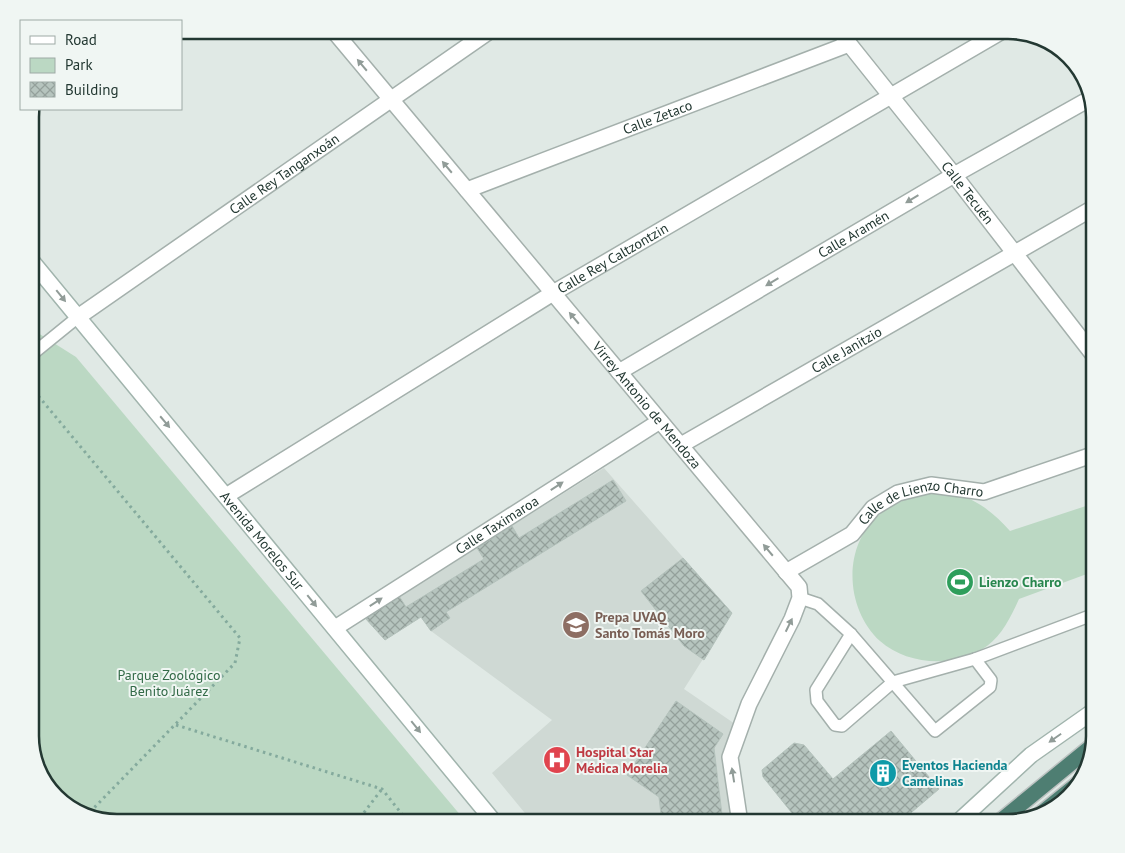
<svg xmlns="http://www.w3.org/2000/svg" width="1125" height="853" viewBox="0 0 1125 853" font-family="'PT Sans',sans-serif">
	<defs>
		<pattern id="building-cross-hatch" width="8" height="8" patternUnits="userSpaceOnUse" patternTransform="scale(1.25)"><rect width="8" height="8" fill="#b6c4be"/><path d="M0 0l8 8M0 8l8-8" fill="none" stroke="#94a09b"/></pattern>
	</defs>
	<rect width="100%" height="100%" fill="#e0e9e5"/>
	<!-- built -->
	<path fill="#cfd9d4" d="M604,468l128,145 -48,76 54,37 -2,97h-203l-41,-50 60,-53 -121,-89 -10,-14 -36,23 -20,-22z"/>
	<!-- green -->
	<g fill="#bbd8c3">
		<path d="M30,328l46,29 391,466h-351l-52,-18 -25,-30 -9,-33z"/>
		<path d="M927,493c9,0 19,-1 28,1 22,5 40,20 55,37l85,-28v68l-76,28c-8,17 -16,35 -32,47 -30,22 -79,20 -107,-5 -35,-32 -38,-95 -1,-126 16,-13 29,-17 48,-22z"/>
	</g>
	<!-- building -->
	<g fill="url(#building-cross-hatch)" stroke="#b4c2bc">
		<path d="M613,480l13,21 -180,111 4,6 -19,13 -10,-14 -36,23 -20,-22 34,-22 7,11 78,-48 -7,-11 35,-22 7,12z"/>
		<path d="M683,558l49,55 -28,47 -20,-14 -43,-55z"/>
		<path d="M676,701l47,33 -9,14 9,75h-61l-3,-26 -32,-22z"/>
		<path d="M891,731l48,58 -40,34h-99l-37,-46 -1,-7 32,-27 10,2 29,34z"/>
	</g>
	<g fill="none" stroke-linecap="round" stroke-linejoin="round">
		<!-- service casing -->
		<g stroke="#a4b0ac" stroke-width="14">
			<g id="service">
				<path d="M30,356l48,-39"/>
				<path d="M800,598l18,6 33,30 84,97 55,-44 1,-7 -16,-21"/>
				<path d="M851,634l-35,56 1,11 18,24 7,1 51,-44 82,-23 120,-45"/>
			</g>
		</g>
		<!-- minor casing -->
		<g stroke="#a4b0ac" stroke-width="18">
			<g id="minor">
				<path id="s1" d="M838,30l116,145 141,182"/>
				<path id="s2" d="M467,190l382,-146"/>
				<path id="s3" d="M78,317l413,-287"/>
				<path id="s4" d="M619,372l335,-197 137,-77"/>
				<path id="s5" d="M681,445l414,-238"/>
				<path id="s6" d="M226,496l327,-203 451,-263"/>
				<path id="s7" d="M786,572l66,-38 21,-26 25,-15 33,-8 53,7 111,-38"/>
				<path id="s8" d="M335,628l325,-207"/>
			</g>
		</g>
		<!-- tertiary casing -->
		<g stroke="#a4b0ac" stroke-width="18">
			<g id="tertiary">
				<path id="s9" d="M333,30l466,557 1,11 -8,21 -43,85 -19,53 10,66"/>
			</g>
		</g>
		<!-- secondary casing -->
		<g stroke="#a1b4ad" stroke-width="18">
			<g id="secondary">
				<path id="s10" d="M30,259l465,564"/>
				<path d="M957,823l74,-68 64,-45"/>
			</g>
		</g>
		<!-- trunk casing -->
		<g stroke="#bdc3c2" stroke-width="18">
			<g id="trunk">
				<path d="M1038,816l42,-34"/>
				<path d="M998,823l94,-77"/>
			</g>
		</g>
		<!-- path -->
		<g stroke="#84aa9d" stroke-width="3" stroke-dasharray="2.5 4" stroke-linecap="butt">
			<path d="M30,386l210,252 -5,25 -146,150"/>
			<path d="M30,678v-4"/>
			<path d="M176,725l206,64 27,34"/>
			<path d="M356,823l26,-34"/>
		</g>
		<!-- service -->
		<use href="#service" stroke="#fff" stroke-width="11"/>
		<!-- minor -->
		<use href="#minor" stroke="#fff" stroke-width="15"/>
		<!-- tertiary -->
		<use href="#tertiary" stroke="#fff" stroke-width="15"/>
		<!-- secondary -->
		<use href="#secondary" stroke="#fff" stroke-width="15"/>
		<!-- trunk -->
		<use href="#trunk" stroke="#4e7e72" stroke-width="15"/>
	</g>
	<!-- one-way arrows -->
	<defs><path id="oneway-solid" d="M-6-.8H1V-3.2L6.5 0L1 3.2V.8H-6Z" transform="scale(1.25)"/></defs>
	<g fill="#919c98">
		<use href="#oneway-solid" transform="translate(362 65) rotate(-130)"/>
		<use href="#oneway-solid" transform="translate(447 167) rotate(-130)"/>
		<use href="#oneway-solid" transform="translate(912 199) rotate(149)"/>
		<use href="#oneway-solid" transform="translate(772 282) rotate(149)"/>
		<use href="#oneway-solid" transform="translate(61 296) rotate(51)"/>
		<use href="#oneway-solid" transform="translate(574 318) rotate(-130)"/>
		<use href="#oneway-solid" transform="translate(165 422) rotate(50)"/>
		<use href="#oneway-solid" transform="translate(557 486) rotate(-33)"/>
		<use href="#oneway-solid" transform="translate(768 550) rotate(-130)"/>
		<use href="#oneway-solid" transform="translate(312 601) rotate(51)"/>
		<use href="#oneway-solid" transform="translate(376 602) rotate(-33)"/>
		<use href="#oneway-solid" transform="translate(789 625) rotate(-64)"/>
		<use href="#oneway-solid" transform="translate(416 727) rotate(51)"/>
		<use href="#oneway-solid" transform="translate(1055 738) rotate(145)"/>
		<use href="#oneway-solid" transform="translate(733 775) rotate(-99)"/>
	</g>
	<!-- icons -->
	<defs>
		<g id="stadium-disc" transform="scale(1.4375)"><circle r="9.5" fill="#2e9e5b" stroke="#f0f6f3"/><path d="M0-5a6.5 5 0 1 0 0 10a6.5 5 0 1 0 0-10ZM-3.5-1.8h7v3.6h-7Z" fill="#fff"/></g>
		<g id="school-disc" transform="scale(1.4375)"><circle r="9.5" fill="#8d6e63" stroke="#f0f6f3"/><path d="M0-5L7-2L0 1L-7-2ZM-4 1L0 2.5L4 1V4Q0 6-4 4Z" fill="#fff"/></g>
		<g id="hospital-disc" transform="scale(1.4375)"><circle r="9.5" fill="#e0444e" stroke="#f0f6f3"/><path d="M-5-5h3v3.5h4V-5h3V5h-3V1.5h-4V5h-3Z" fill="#fff"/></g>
		<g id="building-disc" transform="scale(1.4375)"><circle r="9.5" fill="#0f9aa8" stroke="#f0f6f3"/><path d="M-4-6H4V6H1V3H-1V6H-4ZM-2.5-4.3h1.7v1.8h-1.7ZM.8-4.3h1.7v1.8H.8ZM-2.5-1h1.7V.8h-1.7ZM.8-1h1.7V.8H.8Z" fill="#fff"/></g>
	</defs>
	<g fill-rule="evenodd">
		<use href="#stadium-disc" x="960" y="582"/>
		<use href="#school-disc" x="576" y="625"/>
		<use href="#hospital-disc" x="557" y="760"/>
		<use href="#building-disc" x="883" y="773"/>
	</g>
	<g text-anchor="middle" stroke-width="4" stroke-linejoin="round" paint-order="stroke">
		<!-- street labels -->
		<g font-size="14" fill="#233832" stroke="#f0f6f3">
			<text dy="5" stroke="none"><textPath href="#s2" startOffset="204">Calle Zetaco</textPath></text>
			<text dy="5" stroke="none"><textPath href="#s3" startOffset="251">Calle Rey Tanganxoán</textPath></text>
			<text dy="5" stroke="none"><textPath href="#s1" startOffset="208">Calle Tecuén</textPath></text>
			<text dy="5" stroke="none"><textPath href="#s4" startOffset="272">Calle Aramén</textPath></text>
			<text dy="5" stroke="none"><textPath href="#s6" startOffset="454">Calle Rey Caltzontzin</textPath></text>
			<text dy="5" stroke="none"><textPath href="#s5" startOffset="191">Calle Janitzio</textPath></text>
			<text dy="5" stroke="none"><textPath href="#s9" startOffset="489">Virrey Antonio de Mendoza</textPath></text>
			<text dy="5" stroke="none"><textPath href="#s7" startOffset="158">Calle de Lienzo Charro</textPath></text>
			<text dy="5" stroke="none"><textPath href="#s8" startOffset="192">Calle Taximaroa</textPath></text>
			<text dy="5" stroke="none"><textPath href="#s10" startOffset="365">Avenida Morelos Sur</textPath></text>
		</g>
		<!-- leisure labels -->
		<g font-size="14" font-weight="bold" fill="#27864d" stroke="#f0f6f3" text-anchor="start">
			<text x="979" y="587">Lienzo Charro</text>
		</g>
		<!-- education labels -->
		<g font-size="14" font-weight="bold" fill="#785e54" stroke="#f0f6f3" text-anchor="start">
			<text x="595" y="622">Prepa UVAQ<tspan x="595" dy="16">Santo Tomás Moro</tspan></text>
		</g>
		<!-- park labels -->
		<g font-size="14" fill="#326a47" stroke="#f0f6f3">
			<text x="169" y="680">Parque Zoológico<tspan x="169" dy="16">Benito Juárez</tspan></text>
		</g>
		<!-- health labels -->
		<g font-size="14" font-weight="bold" fill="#be3a42" stroke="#f0f6f3" text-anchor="start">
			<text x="576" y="757">Hospital Star<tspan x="576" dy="16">Médica Morelia</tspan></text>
		</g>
		<!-- culture labels -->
		<g font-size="14" font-weight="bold" fill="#0d838f" stroke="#f0f6f3" text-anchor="start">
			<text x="902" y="770">Eventos Hacienda<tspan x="902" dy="16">Camelinas</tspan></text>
		</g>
	</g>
	<!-- crop -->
	<path d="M0 0H1125V853H0ZM117 39H1008A78 78 0 0 1 1086 117V736A78 78 0 0 1 1008 814H117A78 78 0 0 1 39 736V117A78 78 0 0 1 117 39Z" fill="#f0f6f3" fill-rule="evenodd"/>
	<path fill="none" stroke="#233832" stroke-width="2.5" d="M117 39H1008A78 78 0 0 1 1086 117V736A78 78 0 0 1 1008 814H117A78 78 0 0 1 39 736V117A78 78 0 0 1 117 39Z"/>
	<!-- legend -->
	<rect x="20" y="20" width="162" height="90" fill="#f0f6f3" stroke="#9eaaa6"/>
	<rect x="30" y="36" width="25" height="8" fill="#ffffff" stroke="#9eaaa6"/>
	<text x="65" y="45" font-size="15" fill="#233832">Road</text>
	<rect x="30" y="58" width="25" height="15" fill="#bbd8c3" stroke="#9eaaa6"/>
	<text x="65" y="70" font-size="15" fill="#233832">Park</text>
	<rect x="30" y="82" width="25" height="15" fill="url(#building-cross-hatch)" stroke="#9eaaa6"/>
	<text x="65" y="95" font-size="15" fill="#233832">Building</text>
</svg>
